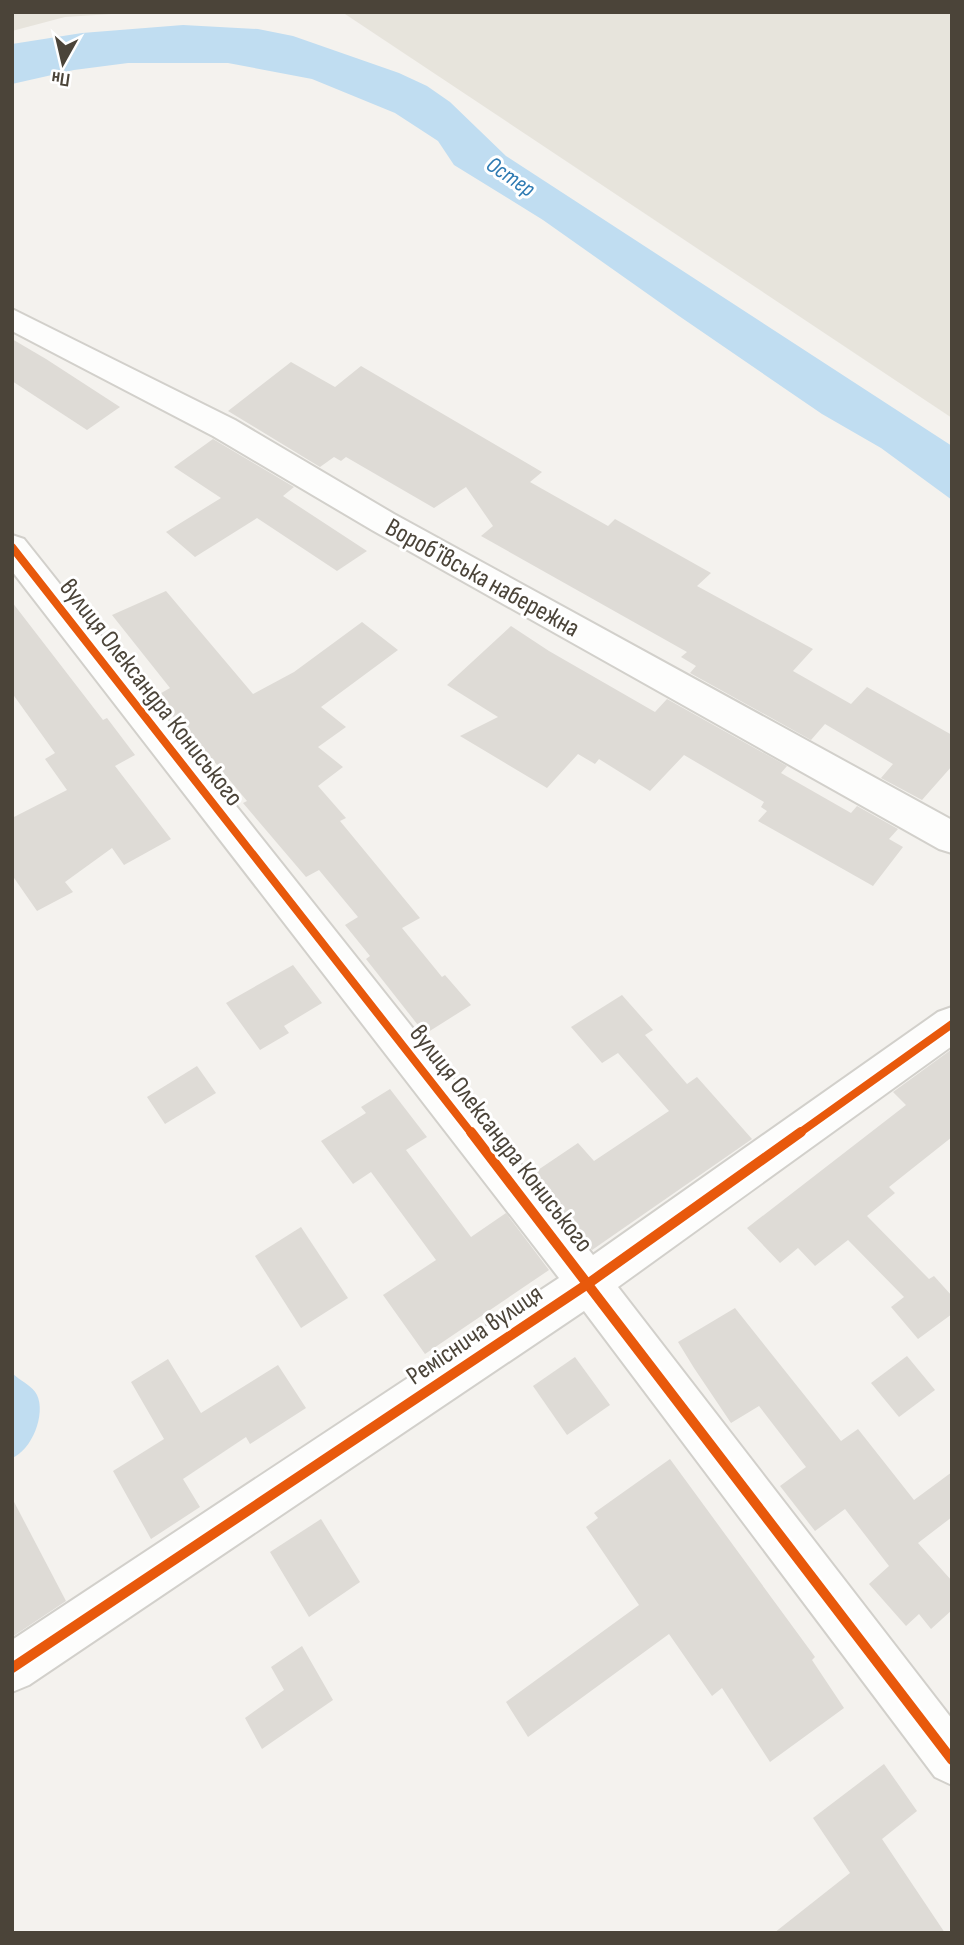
<svg xmlns="http://www.w3.org/2000/svg" width="964" height="1945" viewBox="0 0 964 1945" font-family="'Sofia Sans Condensed',sans-serif">
	<rect width="100%" height="100%" fill="#f4f2ee"/>
	<!-- residential -->
	<g fill="#e7e4dc">
		<path d="M12,12h130l-77,5 -53,14z"/>
		<path d="M342,12h610v406z"/>
	</g>
	<!-- water -->
	<g fill="#c0ddf1">
		<path d="M183,25l75,4 35,7 106,37 28,13 23,16 56,54 446,290v54l-71,-52 -59,-34 -143,-98 -136,-96 -89,-55 -16,-24 -43,-28 -83,-34 -84,-16h-100l-54,7 -62,14v-40l70,-11z"/>
		<path d="M12,1373c7,7 21,13 25,22 9,19 -5,55 -25,63z"/>
	</g>
	<!-- building -->
	<g fill="#dedbd6">
		<path d="M12,339l34,20 74,48 -33,23 -75,-49z"/>
		<path d="M291,362l44,25 26,-21 181,106 -12,10 78,44 7,-7 96,54 -14,13 116,63 -20,22 58,33 16,-17 85,48v31l-30,34 -41,-22 12,-14 -68,-40 -14,16 -121,-67 6,-7 -15,-9 6,-5 -206,-116 12,-10 -27,-39 -32,21 -88,-51 -5,4 -7,-4 -14,10 -92,-56z"/>
		<path d="M213,439l81,48 -11,9 84,55 -30,20 -80,-53 -62,39 -29,-25 55,-34 -47,-31z"/>
		<path d="M166,591l87,103 41,-22 68,-50 36,28 -77,57 25,20 -28,20 25,20 -25,19 28,32 -6,3 80,97 -18,10 40,49 3,-2 26,30 -46,29 -59,-75 4,-3 -25,-31 13,-8 -39,-47 -13,7 -63,-74 4,-2 -60,-72 -3,1 -28,-34 14,-8 -58,-73z"/>
		<path d="M12,602l91,118 4,-2 28,37 -20,11 56,73 -47,26 -12,-17 -47,34 8,10 -36,19 -25,-36v-57l55,-28 -22,-31 10,-6 -43,-60z"/>
		<path d="M511,626l38,25 106,61 12,-13 120,67 -6,7 70,40 6,-7 41,23 -9,10 14,8 -30,39 -115,-65 9,-10 -6,-4 3,-5 -80,-47 -34,36 -51,-32 -4,5 -17,-10 -31,34 -87,-52 38,-19 -51,-32z"/>
		<path d="M293,965l29,38 -38,23 5,7 -29,17 -34,-47z"/>
		<path d="M622,995l31,35 -8,5 42,49 10,-7 55,62 -160,111 -60,-76 46,-31 16,18 75,-50 -51,-58 -16,10 -31,-36z"/>
		<path d="M952,1049v88l-63,50 6,6 -28,23 62,63 5,-3 18,20v18l-34,25 -27,-32 13,-10 -56,-57 -33,26 -17,-18 -18,15 -33,-35 159,-123 -13,-13z"/>
		<path d="M197,1066l19,27 -51,31 -18,-27z"/>
		<path d="M390,1089l37,48 -21,13 65,87 35,-24 43,57 -124,84 -42,-59 53,-35 -65,-88 -18,12 -32,-43 45,-28 -5,-6z"/>
		<path d="M301,1227l47,71 -47,30 -46,-72z"/>
		<path d="M735,1308l106,133 17,-12 56,71 38,-28v45l-34,26 34,38v29l-21,19 -12,-15 -13,12 -37,-42 20,-18 -44,-57 -30,22 -35,-45 26,-19 -47,-61 -28,17 -37,-55 -16,-26z"/>
		<path d="M907,1356l28,34 -36,27 -28,-34z"/>
		<path d="M575,1357l35,48 -43,30 -34,-49z"/>
		<path d="M168,1359l33,54 77,-48 28,43 -56,36 -4,-7 -63,42 17,28 -49,32 -38,-68 51,-32 -33,-57z"/>
		<path d="M670,1459l145,198 -3,3 32,48 -74,54 -48,-74 -10,8 -43,-62 -141,103 -22,-35 133,-97 -53,-78 12,-9 -4,-5z"/>
		<path d="M12,1498l54,103 -54,36z"/>
		<path d="M321,1519l39,63 -51,35 -39,-65z"/>
		<path d="M302,1646l31,54 -71,49 -17,-31 39,-28 -13,-23z"/>
		<path d="M884,1764l33,47 -35,28 63,94h-171l76,-60 -37,-55z"/>
	</g>
	<g fill="none" stroke-linecap="round" stroke-linejoin="round">
		<!-- minor casing -->
		<g stroke="#d2d0cb" stroke-width="4">
			<g id="minor">
				<path d="M12,309l223,111 159,94 558,306v33l-13,-4 -567,-319 -159,-94 -201,-105z"/>
				<path d="M12,535l12,4 569,716 345,-243 14,-5v39l-334,241 334,432v66l-17,-8 -351,-466 -555,374 -17,7v-52l547,-362 -547,-707z"/>
			</g>
		</g>
		<!-- minor -->
		<use href="#minor" fill="#fdfdfc" fill-rule="evenodd"/>
		<!-- cycleway-far1 casing -->
		<g stroke="#fff" stroke-width="12">
			<g id="cycleway-far1">
				<path d="M12,547l460,587"/>
				<path d="M798,1134l154,-110"/>
			</g>
		</g>
		<!-- cycleway casing -->
		<g stroke="#fff" stroke-width="15">
			<g id="cycleway">
				<path d="M471,1132l481,628"/>
				<path d="M12,1668l577,-385 212,-151"/>
			</g>
		</g>
		<!-- cycleway-far1 -->
		<use href="#cycleway-far1" stroke="#e8590c" stroke-width="8"/>
		<!-- cycleway -->
		<use href="#cycleway" stroke="#e8590c" stroke-width="10"/>
	</g>
	<g text-anchor="middle" stroke-width="6" stroke-linejoin="round" paint-order="stroke">
		<!-- far-water labels -->
		<g font-size="23" font-style="italic" fill="#2e7ab2" stroke="#fff">
			<text transform="translate(511 176) rotate(34)" y="8">Остер</text>
		</g>
		<!-- street labels -->
		<g font-size="26" fill="#4b4439" stroke="#fff">
			<text transform="translate(483 577) rotate(29)" y="9">Воробʼївська набережна</text>
			<text transform="translate(152 692) rotate(52)" y="9">вулиця Олександра Кониського</text>
			<text transform="translate(502 1138) rotate(52)" y="9">вулиця Олександра Кониського</text>
			<text transform="translate(474 1334) rotate(-34)" y="9">Реміснича вулиця</text>
		</g>
	</g>
	<!-- border -->
	<rect width="964" height="1945" fill="none" stroke="#4b4439" stroke-width="28"/>
	<!-- north arrow -->
	<g transform="translate(63 63) rotate(188)" stroke="#ffffff" stroke-width="5" paint-order="stroke">
	<path d="M0-5L12 26L0 18L-12 26Z" fill="#4b4439"/>
	<text y="-10" font-size="19" font-weight="bold" text-anchor="middle" fill="#4b4439">Пн</text>
	</g>
</svg>
